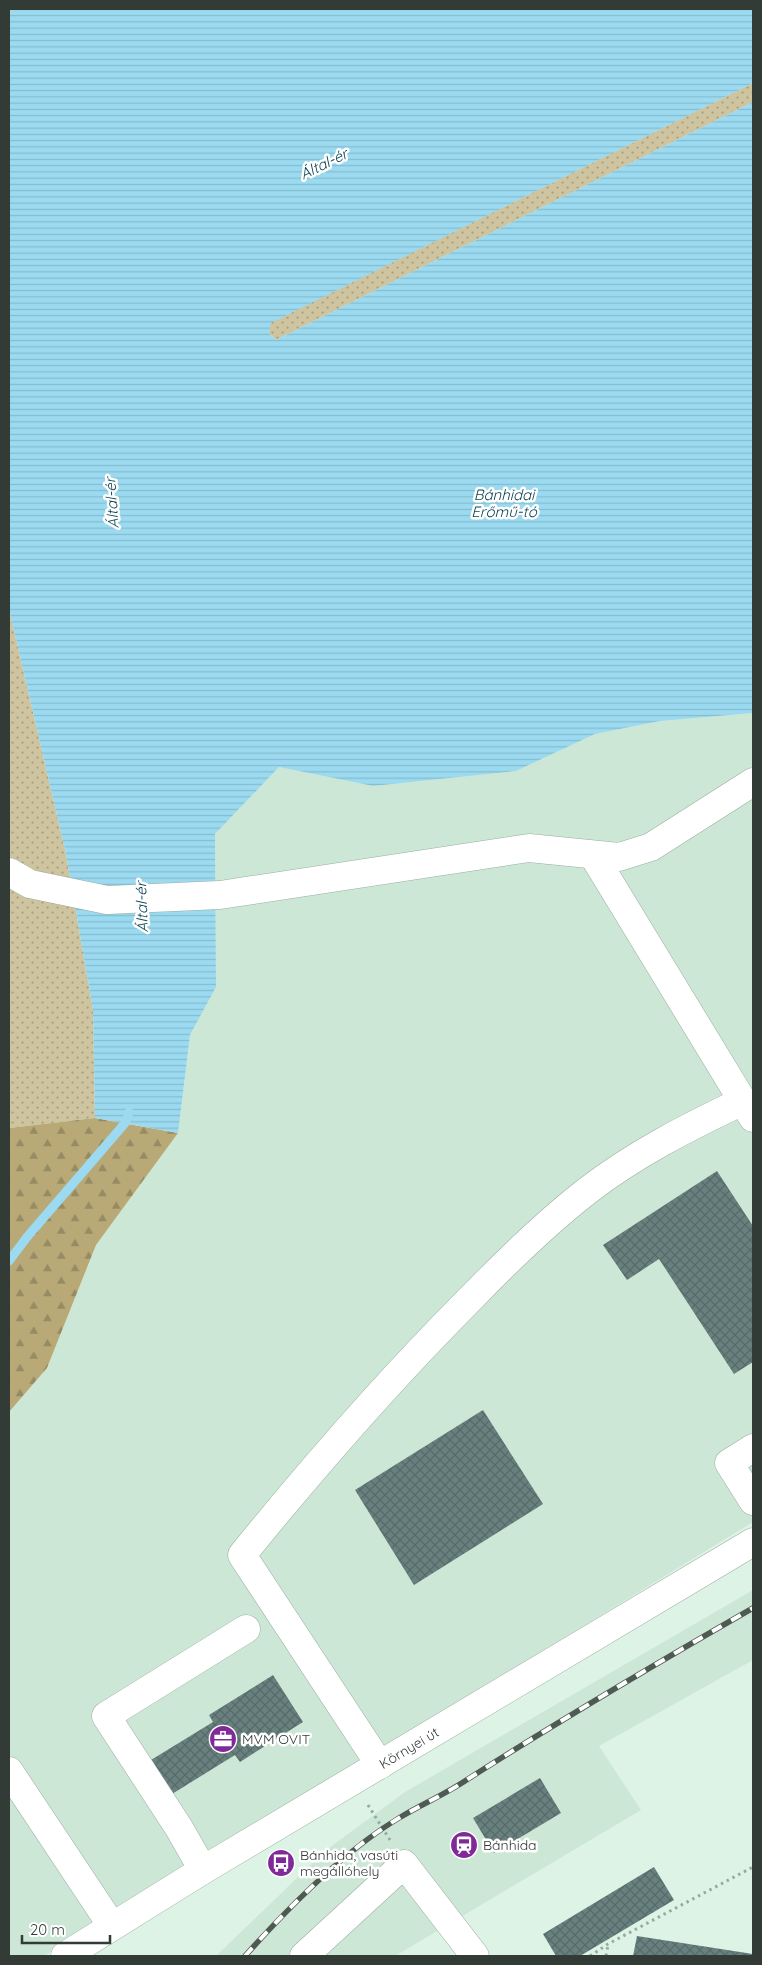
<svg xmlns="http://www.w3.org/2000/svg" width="762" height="1965" viewBox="0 0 762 1965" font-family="Quicksand,sans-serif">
	<defs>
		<pattern id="grass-dots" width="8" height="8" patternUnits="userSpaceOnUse" patternTransform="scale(1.25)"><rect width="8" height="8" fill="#cec49f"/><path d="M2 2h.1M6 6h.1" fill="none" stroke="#a8a082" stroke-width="1.8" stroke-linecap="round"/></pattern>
		<pattern id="forest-firs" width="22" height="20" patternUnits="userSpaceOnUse" patternTransform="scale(1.25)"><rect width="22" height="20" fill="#b8a976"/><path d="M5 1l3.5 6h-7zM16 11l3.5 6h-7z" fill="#968b62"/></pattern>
		<pattern id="water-rules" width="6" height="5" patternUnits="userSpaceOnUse" patternTransform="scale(1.25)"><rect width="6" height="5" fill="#9bdaf0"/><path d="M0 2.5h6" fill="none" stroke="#86bcce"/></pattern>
		<pattern id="building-cross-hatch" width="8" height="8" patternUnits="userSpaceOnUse" patternTransform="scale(1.25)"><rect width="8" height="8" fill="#68817f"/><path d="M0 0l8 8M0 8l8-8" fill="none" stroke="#566b69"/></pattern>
	</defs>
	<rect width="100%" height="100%" fill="#ddf3e5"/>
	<!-- built -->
	<g fill="#cce7d6">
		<path d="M753,713v809l-709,434h-35v-544l38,-44 49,-123 82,-112 12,-98 26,-48 -1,-153 64,-67 94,19 143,-15 79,-37 65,-13z"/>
		<path d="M753,1590v70l-154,86 42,64 -246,146h-179l109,-105 80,-59z"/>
	</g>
	<!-- grass -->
	<g fill="url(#grass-dots)">
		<path d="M753,83v19l-477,238 -7,-7 1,-10z"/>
		<path d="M9,609l57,245 27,156 2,108 -86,10z"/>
	</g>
	<!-- forest -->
	<path fill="url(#forest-firs)" d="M95,1118l83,15 -82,112 -49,123 -38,44v-284z"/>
	<!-- water -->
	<path fill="url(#water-rules)" d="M9,9h744v74l-482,240 -2,10 7,7 477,-238v611l-93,8 -65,13 -79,37 -143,15 -94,-19 -64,67 1,153 -26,48 -12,98 -83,-15 -2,-108 -27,-156 -57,-245z"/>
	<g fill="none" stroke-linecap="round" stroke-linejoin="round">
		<!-- stream -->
		<path stroke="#9bdaf0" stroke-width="9" d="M9,1261l18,-24 99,-115 3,-10"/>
	</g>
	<!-- building -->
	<g fill="url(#building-cross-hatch)">
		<path d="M717,1171l36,55v136l-19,12 -75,-115 -32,21 -24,-35z"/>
		<path d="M483,1410l60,94 -129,81 -59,-95z"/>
		<path d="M273,1675l30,47 -63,40 -5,-7 -63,39 -21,-34 62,-38 -4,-7z"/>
		<path d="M540,1778l21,35 -67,40 -21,-35z"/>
		<path d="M654,1867l20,33 -94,56h-24l-13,-22z"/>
		<path d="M637,1936l116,18v2h-120z"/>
	</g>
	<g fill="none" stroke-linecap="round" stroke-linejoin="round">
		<!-- minor casing -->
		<g stroke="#9aaea1" stroke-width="29">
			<g id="minor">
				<path d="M593,855l160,263"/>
				<path d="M9,872l21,12 77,16 113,-5 309,-47 90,9 32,-10 102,-65"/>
				<path d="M753,1448l-24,15 24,38"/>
				<path d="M380,1765l-138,-210c73,-90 149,-177 231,-259 36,-37 73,-73 114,-105 48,-37 101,-64 156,-90"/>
				<path d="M9,1771l103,155"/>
				<path d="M203,1870l-24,-42 -73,-112 140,-87"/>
				<path d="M65,1956l138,-86 550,-328"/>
				<path d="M304,1956l100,-92 71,92"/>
			</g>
		</g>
		<!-- path -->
		<g stroke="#99a99f" stroke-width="3" stroke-dasharray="2.5 4" stroke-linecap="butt">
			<path d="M368,1805l22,35"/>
			<path d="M590,1956l18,-12 145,-77"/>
			<path d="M606,1956l2,-11"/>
		</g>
		<!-- minor -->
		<use href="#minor" stroke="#fff" stroke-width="28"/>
		<!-- rail casing -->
		<g stroke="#4f5a53" stroke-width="5.5">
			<path id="rail" d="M245,1956c43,-48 99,-105 154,-138 23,-14 47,-24 69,-39 94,-60 189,-116 285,-171"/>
		</g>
		<!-- rail -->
		<use href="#rail" stroke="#fff" stroke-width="4" stroke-dasharray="11" stroke-linecap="butt"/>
	</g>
	<!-- icons -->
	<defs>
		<g id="office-disc" transform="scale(1.4375)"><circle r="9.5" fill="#7f2a98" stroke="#fff"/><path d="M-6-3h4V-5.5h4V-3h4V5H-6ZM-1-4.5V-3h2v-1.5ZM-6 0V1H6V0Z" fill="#fff"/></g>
		<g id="station-disc" transform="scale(1.4375)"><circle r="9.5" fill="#7f2a98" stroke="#fff"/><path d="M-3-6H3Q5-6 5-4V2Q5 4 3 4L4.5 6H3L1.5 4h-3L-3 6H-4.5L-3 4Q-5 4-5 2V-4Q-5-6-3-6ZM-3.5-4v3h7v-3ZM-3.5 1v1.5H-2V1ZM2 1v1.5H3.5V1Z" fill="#fff"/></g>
		<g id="bus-disc" transform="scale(1.4375)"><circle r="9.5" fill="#7f2a98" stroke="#fff"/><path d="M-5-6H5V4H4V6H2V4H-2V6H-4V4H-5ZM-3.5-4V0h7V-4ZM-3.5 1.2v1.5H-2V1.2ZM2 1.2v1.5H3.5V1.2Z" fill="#fff"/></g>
	</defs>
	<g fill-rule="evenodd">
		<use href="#office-disc" x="223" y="1739"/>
		<use href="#station-disc" x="464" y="1845"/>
		<use href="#bus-disc" x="281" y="1863"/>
	</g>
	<g text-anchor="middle" stroke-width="5" stroke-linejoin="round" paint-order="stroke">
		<!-- poi labels -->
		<g font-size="14" fill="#333b36" stroke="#fff" text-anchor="start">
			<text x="242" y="1744">MVM OVIT</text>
			<text x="483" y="1850">Bánhida</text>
			<text x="300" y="1860">Bánhida, vasúti<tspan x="300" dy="16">megállóhely</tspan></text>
		</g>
		<!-- street labels -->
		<g font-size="14" fill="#333b36" stroke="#fff">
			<text transform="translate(409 1748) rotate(-31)" y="5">Környei út</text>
		</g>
		<!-- water labels -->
		<g font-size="15" font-style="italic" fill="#0d4453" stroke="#fff">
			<text transform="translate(324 164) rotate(-26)" y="5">Által-ér</text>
			<text x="504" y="500">Bánhidai<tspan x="504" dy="17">Erőmű-tó</tspan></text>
			<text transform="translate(112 503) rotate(-94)" y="5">Által-ér</text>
			<text transform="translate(142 907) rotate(-92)" y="5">Által-ér</text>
		</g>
	</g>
	<!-- border -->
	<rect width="762" height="1965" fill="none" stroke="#333b36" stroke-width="20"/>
	<!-- scale -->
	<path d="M22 1935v8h88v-8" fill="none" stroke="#333b36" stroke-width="2.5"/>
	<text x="30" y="1935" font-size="15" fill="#333b36" stroke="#ffffff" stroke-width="4" paint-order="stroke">20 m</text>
</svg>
